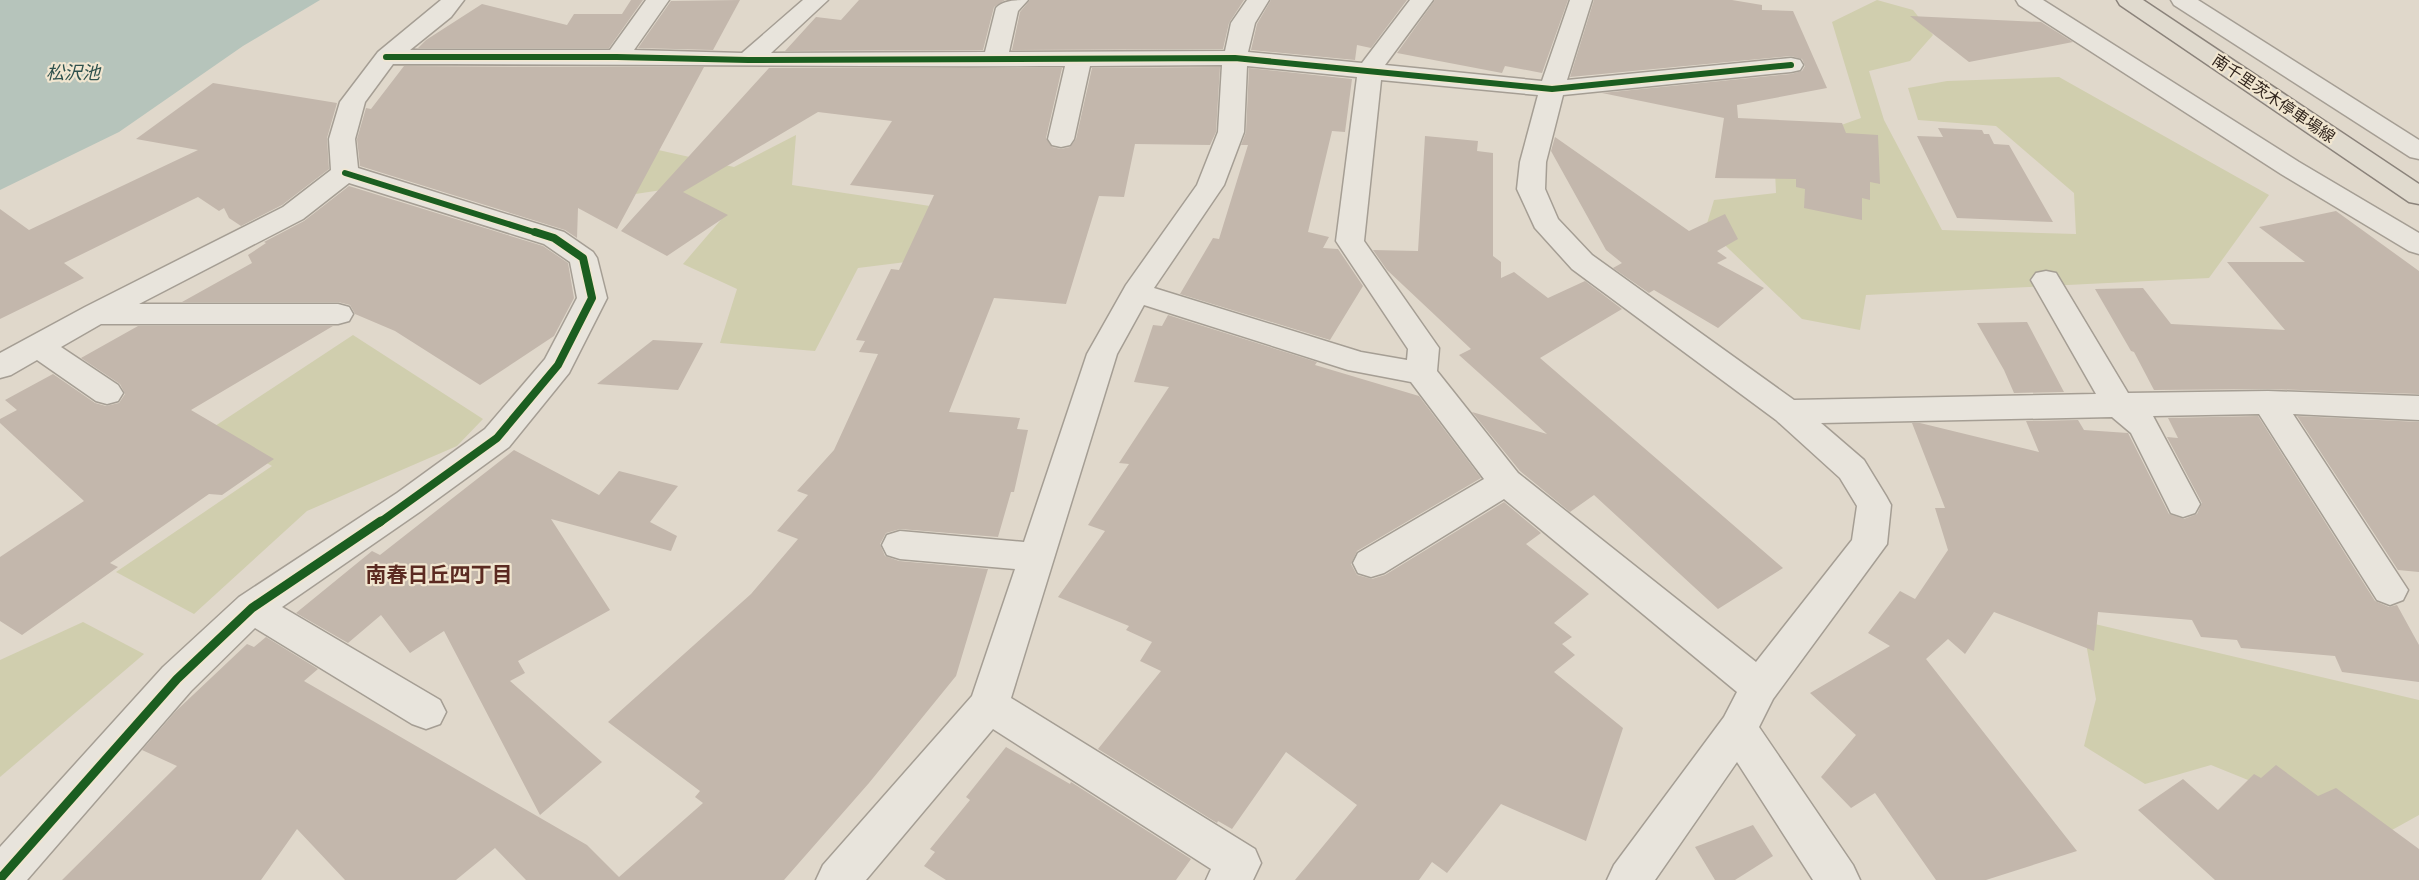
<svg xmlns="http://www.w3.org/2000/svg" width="2419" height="880" viewBox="0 0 2419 880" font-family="Literata,'Noto Sans JP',serif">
	<rect width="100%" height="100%" fill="#e0d8cb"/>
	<!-- green -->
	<g fill="#d0ceae">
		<path d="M1877,0l36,10 20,25 -23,26 -41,10 15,49 58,110 134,4 -2,-41 -78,-67 -78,-6 -10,-32 39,-7 112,-4 210,118 -60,83 -343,17 -6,35 -58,-11 -96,-92 8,-27 62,-7 -2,-44 87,-31 -29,-96z"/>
		<path d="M796,135l-4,50 138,21 -16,55 -56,7 -43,83 -95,-8 17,-54 -54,-25 42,-49 -63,-25 -40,6 23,-49 89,20z"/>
		<path d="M353,335l130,84 -26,27 -150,65 -113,103 -78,-42 156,-106 -63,-36z"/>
		<path d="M2082,621l337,79v115l-36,20 -172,-70 -66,19 -61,-38 12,-47z"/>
		<path d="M83,622l61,32 -144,123v-117z"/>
	</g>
	<!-- water -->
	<path fill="#b6c4bb" d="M0,0h320l-77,46 -124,86 -119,58z"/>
	<!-- building -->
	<g fill="#c3b7ac">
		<path d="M631,0h12l-34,48h-191l8,-8 56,-36 85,21 7,-11h48z"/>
		<path d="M740,0l-27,50 -75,-2 33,-47z"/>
		<path d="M859,0h146l-11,7 -11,43 -198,1 31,-34 25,3z"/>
		<path d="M1030,0h214l-15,23 -6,26 -211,1 8,-38z"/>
		<path d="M1271,0h136l-36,48 -14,-3 -2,15 -104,-10 6,-26z"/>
		<path d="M1435,0h133l-26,73 -37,-7 -3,7 -105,-20z"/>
		<path d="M1594,0h138l30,5v5l31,1 34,77 -90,17 1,13 104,5 4,10 32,2 2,49 -10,-2v18l-8,-2v22l-58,-12 1,-19 -9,-2v-8l-81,-1 9,-60 -122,-25 189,-19 11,-3 3,-5 -3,-7 -11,-3 -221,21z"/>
		<path d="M1910,16l131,6 32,20 -104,20z"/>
		<path d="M404,66l157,1h143l-87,162 -39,-21 -1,30 -12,-8 -205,-64 -3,-27 9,-31 5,1z"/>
		<path d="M1220,67l-4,65 -6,13 -75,-1 -11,53 -25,-1 -33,108 -72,-6 -45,114 71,6 -3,11 11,1 -14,62h-3l-13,45 -98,-8 -14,4 -6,11 5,12 14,5 89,8 -32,107 -87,107 -85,97h-258l-31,-32 -39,32h-111l-48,-51 -36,51h-199l115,-114 -35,-16 34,-39 71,-67 7,3 12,-10 52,32 -14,12 283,164 32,32 84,-74 -8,-6 5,-6 -92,-69 143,-128 47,-55 -21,-8 31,-36 -11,-4 37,-41 44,-96 -19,-2 6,-11 -9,-1 35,-71 8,1 35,-75 -84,-10 42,-64 -74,-9 -135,80 45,23 -61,41 -46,-25 148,-163h293l-16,70 6,9 9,2 9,-2 6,-8 16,-71z"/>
		<path d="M1249,68l103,11 -7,53 -13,-1 -24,101 21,5 -6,11 15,1 25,37 -33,54 -150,-46 33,-56 6,1 29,-94h-7l5,-13z"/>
		<path d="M213,83l124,20 -10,35 2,31 -47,36 -41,21 -12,-8 -5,-10 -5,3 -21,-14 -134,66 20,15 -84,41v-110l29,21 169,-80 -62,-11z"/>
		<path d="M1938,128l44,2 2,4h5l5,10 15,1 44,77 -96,-4 -40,-82 26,1z"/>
		<path d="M1425,136l53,5 -1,10 16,2v103l8,6v16l13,-6 34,26 37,-17 37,28 -82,49 243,210 -65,41 -124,-114 -24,17 -50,-41 -48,-59 75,22 -88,-79 12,-6 -84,-79 -14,-20 45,1z"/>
		<path d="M1555,137l134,94 36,-17 13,25 -21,12 10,7 -10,5 47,25 -46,40 -64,-38 -5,3 -36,-25 9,-5 -16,-13 -55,-99z"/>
		<path d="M349,186l194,60 25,17 6,35 -20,38 -74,49 -85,-54 -40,-17 -5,-9 -12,-3h-156l70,-39 -4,-8 18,-12 -2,-1 40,-21z"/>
		<path d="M2336,211l83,60v123l-151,-5 -114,1 -20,-38 -3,-1 -36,-62 48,-1 28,36 114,6 -58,-68h78l-46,-35z"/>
		<path d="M1168,315l149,47 -2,3 104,31 62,82 -124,73 -6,13 6,11 15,4 13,-4 119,-73 37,31 -15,11 63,50 -35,29 18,14 -10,7 13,11 -21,17 69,56 -37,113 -85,-37 -54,69 -15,-11 -13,18h-124l62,-75 -71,-53 -54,77 -14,-8 -1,2 -119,-74 63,-78 -21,-10 12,-19 -26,-12 3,-4 -71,-29 47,-66 -17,-6 41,-61 -10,-1 50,-76 -35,-5 19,-57 9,1z"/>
		<path d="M2027,322l37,70 -50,1 -10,-23 -27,-47z"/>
		<path d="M138,326h195l-142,84 83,49 -52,36 -13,-1 -99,69 8,4 -96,68 -22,-14v-64l84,-56 -84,-78v-4l17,-9 -12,-10 48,-26 42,29 11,3 13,-3 6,-9 -5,-10 -39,-26z"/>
		<path d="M653,340l50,3 -25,47 -81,-6z"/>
		<path d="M2258,416l117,185 14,6 8,-2 22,40v37l-77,-10 -7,-16 -94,-8 -4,-8 -36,-3 -9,-17 -94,-8 -4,39 -100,-39 -29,42 -17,-15 -22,20 151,192 -91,29h-50l-61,-87 -24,15 -30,-31 35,-42 -46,-42 80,-47 -22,-13 32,-42 15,8 33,-49 -13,-42h10l-33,-85h8l119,29 -13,-31 52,-1 6,10 44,3 41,81 15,5 13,-5 5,-11 -35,-66 11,1 -10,-20z"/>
		<path d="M2297,416l122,6v150l-21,-2z"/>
		<path d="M514,450l85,45 20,-24 59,15 -28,36 27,14 -6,15 -120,-32 59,91 -92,51 7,12 -15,8 92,81 -62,53 -96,-184 -34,22 -29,-38 -33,28 -52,-30 76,-62 8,4z"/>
		<path d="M1006,747l64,37 1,-2 120,77 -15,21h-230l-22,-14 11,-14 -5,-3 40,-49 -4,-3z"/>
		<path d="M2276,765l42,31 18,-8 83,61v31h-204l-77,-70 45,-31 35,31 36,-36 7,4z"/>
		<path d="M1753,825l20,31 -38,24h-20l-20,-33z"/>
	</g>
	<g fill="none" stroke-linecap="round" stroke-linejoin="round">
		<!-- minor casing -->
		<g stroke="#a59e94" stroke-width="3">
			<g id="minor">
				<path d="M441,0h23l-13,17 -41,33h200l36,-50h23l-35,50 108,3 61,-53h25l-57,53 214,-1 11,-44c7,-8 20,-8 32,-8l-10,11 -9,41 216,-1 6,-28 16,-23h22l-14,23 -7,29 114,11 48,-63h23l-48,65 157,16 28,-81h22l-25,80 224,-22 9,2 3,5 -3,5 -9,2 -228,23 -17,67 -1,27 13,30 34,36 202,145 302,-6 -65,-114 5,-7 10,-2 10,2 72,120 140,-2 151,5v24l-126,-6 115,176 -5,10 -13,5 -13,-5 -118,-186 -106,2 47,88 -5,9 -12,4 -12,-4 -40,-80 -19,-16 -291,6 43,37 22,36 5,9 -4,39 -114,155 -14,28 94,138 7,15h-47l-76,-118 -82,118h-48l7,-15 110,-148 13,-25 -233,-193 -120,74 -13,4 -13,-4 -5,-10 5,-10 126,-74 -73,-97 -63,-12 -204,-65 -27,49 -106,344 244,151 6,14 -8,17h-47l5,-11 -218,-140 -127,151h-50l7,-15 149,-169 43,-127 -115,-10 -13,-4 -5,-10 5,-10 13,-4 124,11 63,-188 39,-69 71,-100 21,-53 4,-67 -132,1 -16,73 -4,6 -9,2 -9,-2 -4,-6 17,-73c-224,1 -448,-2 -672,-2l-28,38 -10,37 3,29 206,64 29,20 4,6 10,40 -38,75 -60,74 -88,64 -139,96 158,93 6,12 -6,12 -14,5 -14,-5 -157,-96 -64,63 -164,189h-27v-33l163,-180 76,-70 158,-104 88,-64 60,-70 32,-61 -7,-36 -26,-18 -195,-61 -46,36 -164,85h199l11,3 4,7 -4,7 -11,3h-237l-40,23 57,38 5,8 -5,8 -11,3 -11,-3 -59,-41 -26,15 -11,3v-25l85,-46 198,-100 48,-37 -2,-31 11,-37 38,-50zM1247,66l110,11 -21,164 72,108 -1,11 -46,-8 -207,-64 70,-103 20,-53zM1381,80l157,15 -18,67 -3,27 18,39 37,41 204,151 64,58 17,28 -5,34 -96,122 -238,-189 -81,-102 2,-23 -75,-107z"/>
				<path d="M2016,0h27l256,162 120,71v21l-10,-3 -128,-77 -262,-169z"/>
				<path d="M2171,0h27l221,140v19l-9,-2 -236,-152z"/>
			</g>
		</g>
		<!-- major casing -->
		<g stroke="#8b837b" stroke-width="3">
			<path id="major" d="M2117,0h26l276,184v20l-10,-2 -289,-197z"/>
		</g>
		<!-- minor -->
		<use href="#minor" fill="#e8e4dc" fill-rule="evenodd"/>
		<!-- major -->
		<use href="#major" fill="#e0dace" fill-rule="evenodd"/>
		<!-- cycleway-far2 casing -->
		<g stroke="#f1e6d0" stroke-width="9">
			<g id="cycleway-far2">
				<path d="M386,57h231l131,3 487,-2 317,31 239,-24"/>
				<path d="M345,173l195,61"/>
			</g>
		</g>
		<!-- cycleway-far1 casing -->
		<g stroke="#f1e6d0" stroke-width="11">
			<path id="cycleway-far1" d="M379,523l118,-85 61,-73 34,-67 -9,-40 -29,-20 -19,-6"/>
		</g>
		<!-- cycleway casing -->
		<g stroke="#f1e6d0" stroke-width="13">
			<path id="cycleway" d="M0,879l177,-200 75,-71 129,-87"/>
		</g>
		<!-- cycleway-far2 -->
		<use href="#cycleway-far2" stroke="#1b5e20" stroke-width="6"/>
		<!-- cycleway-far1 -->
		<use href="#cycleway-far1" stroke="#1b5e20" stroke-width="8"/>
		<!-- cycleway -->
		<use href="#cycleway" stroke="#1b5e20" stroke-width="9"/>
	</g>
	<g text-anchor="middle" stroke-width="4.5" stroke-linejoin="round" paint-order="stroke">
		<!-- far-street labels -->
		<g font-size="16" fill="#32261e" stroke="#f1e6d0">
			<text transform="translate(2274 98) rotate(34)" y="6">南千里茨木停車場線</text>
		</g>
		<!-- far-water labels -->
		<g font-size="18" font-style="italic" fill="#2e514d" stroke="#f1e6d0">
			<text x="73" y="79">松沢池</text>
		</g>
		<!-- neighbourhood labels -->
		<g font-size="21" font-weight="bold" fill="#5b2a21" stroke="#f1e6d0">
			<text x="439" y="582">南春日丘四丁目</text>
		</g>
	</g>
</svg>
